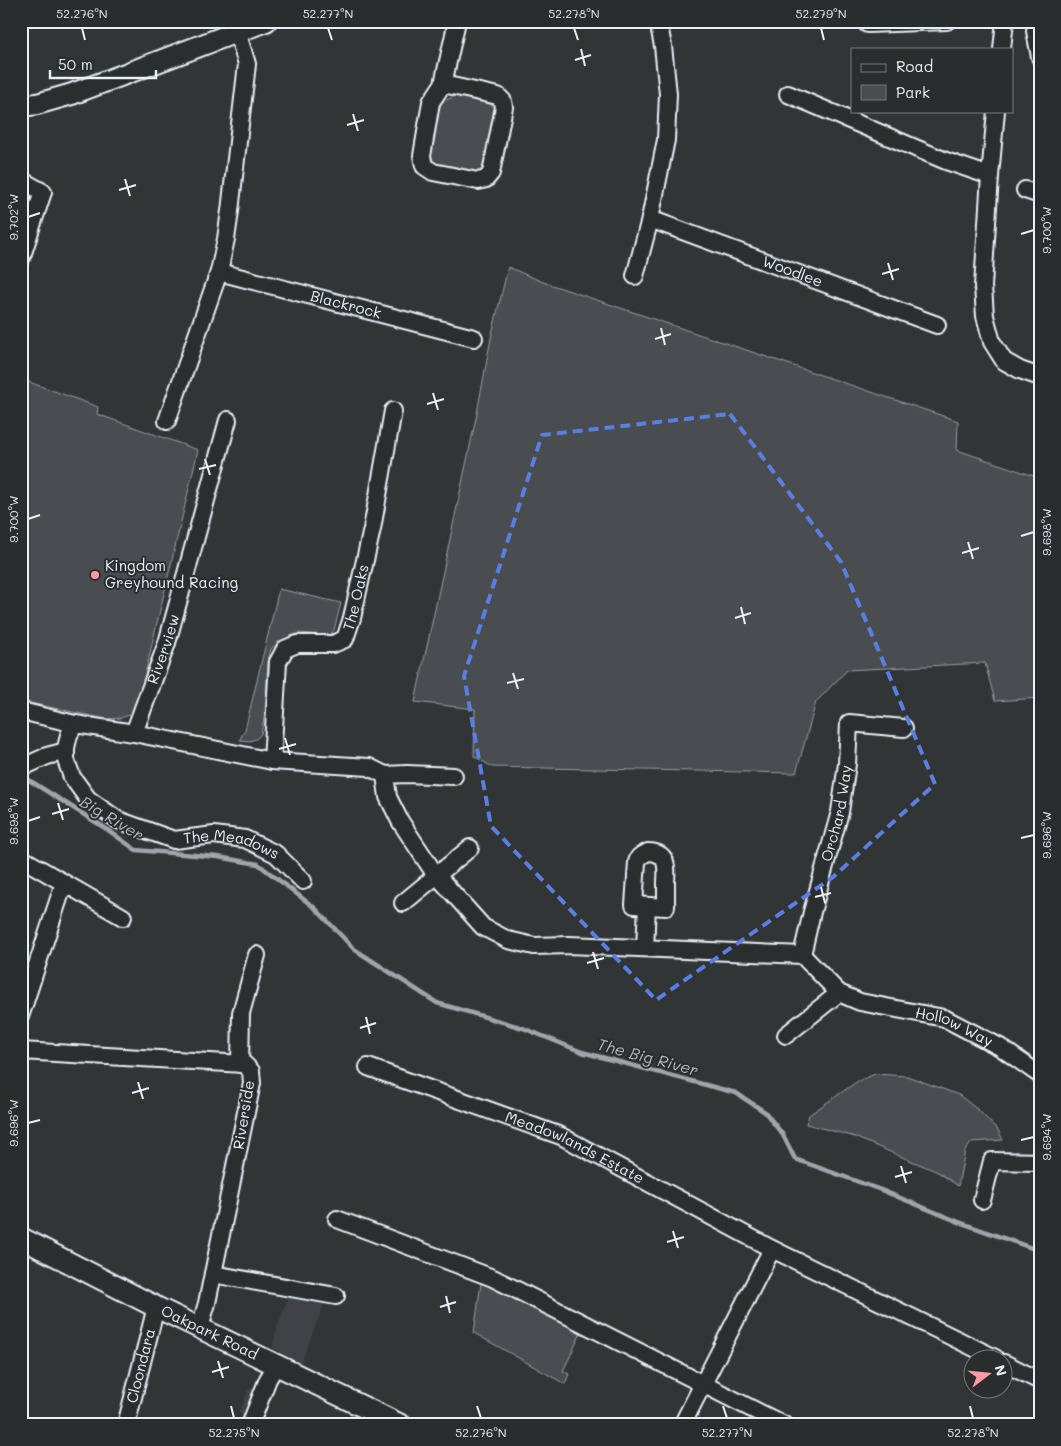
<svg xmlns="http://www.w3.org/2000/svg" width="1061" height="1446" viewBox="0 0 1061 1446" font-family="Mali,sans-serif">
	<rect width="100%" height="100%" fill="#323536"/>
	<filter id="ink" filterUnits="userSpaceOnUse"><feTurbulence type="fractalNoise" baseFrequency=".02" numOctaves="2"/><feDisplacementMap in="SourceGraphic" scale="10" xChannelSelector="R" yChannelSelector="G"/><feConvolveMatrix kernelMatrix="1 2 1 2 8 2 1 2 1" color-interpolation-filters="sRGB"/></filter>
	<g filter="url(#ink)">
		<!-- built -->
		<g fill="#3f4244">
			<path d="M290,1292l34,12 -23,59 -29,-15 5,-20z"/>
			<path d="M249,1388l10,5 -9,24 -11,-4z"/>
		</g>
		<!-- green -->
		<g fill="#494d4f" stroke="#989fa4">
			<path d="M455,96c13,1 32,3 41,13l-9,60 -5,4 -6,1 -38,-9 -5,-3 -2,-8 9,-48 2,-4z"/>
			<path d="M508,267l35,15 415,139 -1,29 83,28v220l-45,3 -10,-38 -138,7 -31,32 -20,71 -304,-6 -18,-11 1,-47 -60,-7 61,-284 15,-80z"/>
			<path d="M21,379l77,28 -1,7 101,36 -62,262 -15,6 -15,1 -85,-18z"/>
			<path d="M279,589l62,14 -7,27 -3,4 -6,1 -26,-2 -20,9 -8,7 -3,11 -3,53 -4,21 -5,5 -6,2 -10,-1 1,-3 4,-7z"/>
			<path d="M875,1074l32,2 52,19 19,15 20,20 5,10 -31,2 -7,9 -7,35 -20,-14 -86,-36 -46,-12 3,-9 49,-34z"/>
			<path d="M481,1283l27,9 74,39 -19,40 6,3 -4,10 -91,-51z"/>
		</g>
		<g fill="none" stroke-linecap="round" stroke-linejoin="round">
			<!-- stream -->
			<path stroke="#9fa5aa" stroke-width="4.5" d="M21,775l84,53 31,22 82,7 40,7 57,44 39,41 83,54 86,25 59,24 154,41 29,19 18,23 12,24 86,31 78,32 81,29"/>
			<!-- minor casing -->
			<g stroke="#e8f1f8" stroke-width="20">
				<g id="minor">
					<path d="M1036,21l-1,10 5,26"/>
					<path d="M867,24l80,-3"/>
					<path d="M1002,49l3,-28"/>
					<path d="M443,84l55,12 5,5 1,6 -13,66 -5,6 -8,2 -45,-9 -9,-6 -2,-10 9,-54 12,-18 14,-63"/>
					<path d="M788,94l158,67 44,15"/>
					<path d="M996,111l-6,65 -7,110 2,30 7,26 12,19 16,9 20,7"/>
					<path d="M21,180l22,12 -22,67"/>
					<path d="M1025,190l15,5"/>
					<path id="s1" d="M650,219l287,106"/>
					<path id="s2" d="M219,272l255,66"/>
					<path d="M635,276l15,-57 16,-79 2,-46 -5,-48 -5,-25"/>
					<path d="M167,421l52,-149 7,-33 4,-28 17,-147 -10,-33"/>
					<path id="s3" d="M21,711l54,13 59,9 138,28 97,6 16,8 3,22 12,24 33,50 50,56 25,13 26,6 35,-1 233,10 37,38 21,9 84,16 56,29 40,28"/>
					<path id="s4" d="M75,724l-6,11 -3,13v12l6,17 16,22 30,21 56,20 40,-5 31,4 31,15 27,27"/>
					<path id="s5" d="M134,733l33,-90 61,-223"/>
					<path id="s6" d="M272,761l6,-99 7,-13 12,-5h36l12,-5 7,-21 20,-89 21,-118"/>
					<path d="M21,768l26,-12 19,-5"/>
					<path d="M385,775l22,-1 47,2"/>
					<path d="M648,852c20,0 19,15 18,30 0,8 0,16 0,25l-32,-2 3,-43 2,-5z"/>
					<path d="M21,858l102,59"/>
					<path d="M403,903l67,-55"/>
					<path d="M645,948l2,-42"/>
					<path id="s7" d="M802,955l10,-43 28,-100 7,-48 2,-41 55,5"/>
					<path d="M21,1014l43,-131"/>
					<path d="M786,1035l53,-42"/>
					<path d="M21,1051l223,13 7,7 1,12 -45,220 -7,24"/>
					<path d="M240,1064l1,-51 16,-58"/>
					<path id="s8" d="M368,1067l193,69 211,113 223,109"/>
					<path d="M982,1200l10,-39 48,1"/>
					<path d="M337,1219l156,59 291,147"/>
					<path d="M213,1274l123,22"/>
					<path d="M1004,1363l36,18"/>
					<path id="s9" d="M126,1425l30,-118"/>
					<path d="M250,1425l18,-46 9,-15"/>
					<path d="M682,1425l90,-176"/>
				</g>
			</g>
			<!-- major casing -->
			<g stroke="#e8f1f8" stroke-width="24">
				<g id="major">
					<path d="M21,106l16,-2 35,-10 194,-73"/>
					<path id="s10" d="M21,1238l135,69 245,118"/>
				</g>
			</g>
			<!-- minor -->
			<use href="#minor" stroke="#2a2d2e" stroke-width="16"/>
			<!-- major -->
			<use href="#major" stroke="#2a2d2e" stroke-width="20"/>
		</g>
	</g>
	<!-- marked area -->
	<path fill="none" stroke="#5a7fe2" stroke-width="4" stroke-dasharray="10 6" stroke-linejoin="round" d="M730,414l111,148 94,222 -102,93 -177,123 -165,-174 -27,-150 78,-241z"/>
	<!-- ticks -->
	<path fill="none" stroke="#e8f1f8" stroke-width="2" d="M82,28l3,12M328,28l4,12M574,28l4,12M821,28l3,12M581,49l4,17M575,60l16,-5M353,114l5,17M347,125l17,-5M125,179l5,17M119,190l17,-5M28,217l12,-4M1021,234l13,-4M888,263l5,17M882,274l17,-5M661,328l4,17M655,339l16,-5M433,393l5,17M427,404l17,-5M205,459l5,16M199,469l17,-4M28,519l12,-4M1021,536l13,-4M968,542l5,17M962,553l17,-5M741,607l4,17M735,618l16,-5M513,673l5,16M507,683l17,-4M285,738l5,17M279,749l17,-5M58,803l5,17M52,814l17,-5M28,821l12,-4M1021,838l13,-3M821,887l4,16M815,897l16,-4M593,952l5,17M587,963l17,-5M366,1017l4,17M360,1028l16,-5M138,1082l5,17M132,1093l17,-5M28,1123l12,-3M1021,1140l13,-3M901,1166l5,17M895,1177l17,-5M673,1231l5,17M667,1242l17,-5M446,1296l4,17M440,1307l16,-5M218,1361l5,17M212,1372l17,-5M231,1406l3,12M477,1406l4,12M723,1406l4,12M970,1406l3,12"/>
	<!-- markers -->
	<circle fill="#ff9aa2" stroke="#2a2d2e" stroke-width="2" cx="95" cy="575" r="5"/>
	<g text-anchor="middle" stroke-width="4" stroke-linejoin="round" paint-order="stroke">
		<!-- street labels -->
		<g font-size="15" fill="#e8f1f8" stroke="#2a2d2e">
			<text dy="5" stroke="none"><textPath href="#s1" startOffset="152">Woodlee</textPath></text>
			<text dy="5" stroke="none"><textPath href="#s2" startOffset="131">Blackrock</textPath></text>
			<text dy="5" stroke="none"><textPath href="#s6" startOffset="219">The Oaks</textPath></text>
			<text dy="5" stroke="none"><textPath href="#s5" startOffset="89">Riverview</textPath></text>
			<text dy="5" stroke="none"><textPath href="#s7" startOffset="146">Orchard Way</textPath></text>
			<text dy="5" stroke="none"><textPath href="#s4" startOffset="238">The Meadows</textPath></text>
			<text dy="5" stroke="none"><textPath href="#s3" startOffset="1052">Hollow Way</textPath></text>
			<text transform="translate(244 1115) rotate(-81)" y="5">Riverside</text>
			<text dy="5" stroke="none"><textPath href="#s8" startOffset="222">Meadowlands Estate</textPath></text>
			<text dy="5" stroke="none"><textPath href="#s10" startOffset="211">Oakpark Road</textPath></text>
			<text dy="5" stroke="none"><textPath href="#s9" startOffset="61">Cloondara</textPath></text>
		</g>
		<!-- poi labels -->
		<g font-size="15" fill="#e8f1f8" stroke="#2a2d2e" text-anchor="start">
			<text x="105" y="571">Kingdom<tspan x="105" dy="17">Greyhound Racing</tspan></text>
		</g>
		<!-- water labels -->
		<g font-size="16" font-style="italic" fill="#b1b8be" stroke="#2a2d2e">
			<text transform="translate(112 818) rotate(31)" y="6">Big River</text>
			<text transform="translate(648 1057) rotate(15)" y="6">The Big River</text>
		</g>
	</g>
	<!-- margin -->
	<rect width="1061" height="1446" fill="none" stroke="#2a2d2e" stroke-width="55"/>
	<!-- legend -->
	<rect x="851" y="48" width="162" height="65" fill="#2a2d2e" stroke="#767b7f"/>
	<rect x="861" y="64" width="25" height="8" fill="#2a2d2e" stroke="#767b7f"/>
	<text x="896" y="72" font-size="15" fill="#e8f1f8">Road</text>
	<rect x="861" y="85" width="25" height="15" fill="#494d4f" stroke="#767b7f"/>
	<text x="896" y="98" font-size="15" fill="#e8f1f8">Park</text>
	<!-- north arrow -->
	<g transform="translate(988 1374) rotate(74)"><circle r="24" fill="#2a2d2e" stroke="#767b7f"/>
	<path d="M0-4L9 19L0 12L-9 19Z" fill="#ff9aa2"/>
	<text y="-8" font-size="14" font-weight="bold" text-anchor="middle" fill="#e8f1f8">N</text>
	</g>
	<!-- scale -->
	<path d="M50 70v8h106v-8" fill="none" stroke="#e8f1f8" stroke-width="2.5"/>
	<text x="58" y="70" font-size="15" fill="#e8f1f8" stroke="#2a2d2e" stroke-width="4" paint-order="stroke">50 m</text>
	<rect x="28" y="28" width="1006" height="1390" fill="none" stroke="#e8f1f8" stroke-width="2"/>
	<g font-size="12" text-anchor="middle" fill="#e8f1f8">
		<text x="82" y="18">52.276°N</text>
		<text x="328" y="18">52.277°N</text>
		<text x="574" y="18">52.278°N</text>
		<text x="821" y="18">52.279°N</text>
		<text transform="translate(14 217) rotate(-90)" y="4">9.702°W</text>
		<text transform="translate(1047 230) rotate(-90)" y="4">9.700°W</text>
		<text transform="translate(14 519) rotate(-90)" y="4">9.700°W</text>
		<text transform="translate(1047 532) rotate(-90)" y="4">9.698°W</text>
		<text transform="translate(14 821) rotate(-90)" y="4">9.698°W</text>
		<text transform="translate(1047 835) rotate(-90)" y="4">9.696°W</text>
		<text transform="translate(14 1123) rotate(-90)" y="4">9.696°W</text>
		<text transform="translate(1047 1137) rotate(-90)" y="4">9.694°W</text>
		<text x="234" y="1437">52.275°N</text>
		<text x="481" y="1437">52.276°N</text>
		<text x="727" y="1437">52.277°N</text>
		<text x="973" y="1437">52.278°N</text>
	</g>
</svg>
